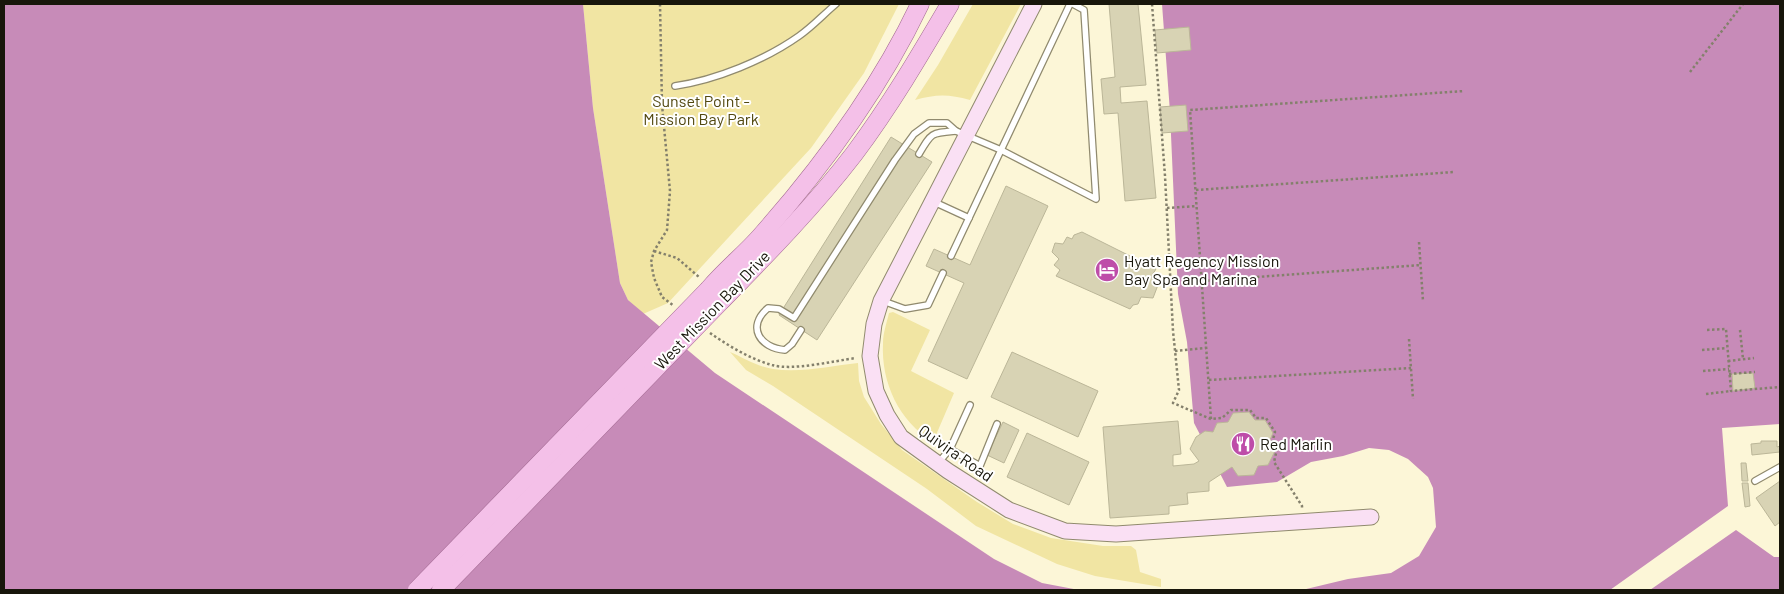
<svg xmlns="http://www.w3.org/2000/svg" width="1784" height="594" viewBox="0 0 1784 594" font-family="Barlow,sans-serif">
	<rect width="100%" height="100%" fill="#fcf6d7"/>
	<!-- green -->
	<g fill="#f1e5a3">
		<path d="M583,4h316l-35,69 -53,75 -143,155 -25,11 -15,-14 -8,-17 -27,-175z"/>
		<path d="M973,4h48l-51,96c-21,-6 -34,-6 -55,0l23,-35z"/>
		<path d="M893,312l37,18 -19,41 43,22 -21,49c-34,-21 -52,-59 -50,-99 0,-10 4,-21 6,-30z"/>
		<path d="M730,352c14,6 28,15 43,17 28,4 58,-3 85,-6l1,18 5,16 17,27 21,26 75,52 36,22 38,14 52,8h28l5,4 4,22 21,7v8l-66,-11 -38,-12 -81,-38 -49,-37 -154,-103 -27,-16z"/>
	</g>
	<!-- water -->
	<g fill="#c78bb8">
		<path d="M4,4h579l10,104 27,175 8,17 87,73 279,186 48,24 37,7h-1075z"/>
		<path d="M1162,4h618v420l-58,4 6,78 -118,84h-308l46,-11 43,-6 28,-17 17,-29 -3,-39 -5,-11 -20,-18 -19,-9 -20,-2 -26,8 -32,6 -34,20 -50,5 -33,-64 -7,-81 -9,-48 -8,-182z"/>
		<path d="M1736,530l38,27h6v33h-130z"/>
	</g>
	<!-- building -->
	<g fill="#d8d3b4" stroke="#bbb698">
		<path d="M1109,4h29l8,81 -26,2 1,16 26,-2 9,97 -31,3 -7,-88 -14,1 -3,-35 14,-2z"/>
		<path d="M1189,27l2,23 -34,3 -2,-23z"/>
		<path d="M1186,105l2,26 -26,2 -2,-26z"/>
		<path d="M891,137l41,25 -115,178 -38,-25z"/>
		<path d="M1006,186l42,20 -81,173 -39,-18 36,-78 -38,-17 8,-17 36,16z"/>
		<path d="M1082,232l74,37 -5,8 7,8 -5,13 -12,-1 -3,7 -5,1 -3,4 -74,-33 4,-6 -6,-5 5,-6 -7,-7 3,-9 8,1 4,-7 5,2 2,-4z"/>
		<path d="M1012,352l86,39 -20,46 -87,-40z"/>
		<path d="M1753,373l2,15 -22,3 -1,-17z"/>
		<path d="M1249,412l6,8h10l8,13 -4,9 6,9 -7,14 -10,1 -4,9 -16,1 -6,-9 -23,15v9l-22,2 1,11 -19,2v8l-59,4 -7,-91 75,-6 3,33 -8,1v11l21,-2 5,-3 -9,-12 6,-12 9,-6 8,1 4,-9 11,-1 5,-9z"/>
		<path d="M1003,422l16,8 -15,33 -17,-8z"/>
		<path d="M1027,433l62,29 -20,43 -62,-28z"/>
		<path d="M1761,441h16v6l3,-1v6l-28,3 -1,-11 10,-1z"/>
		<path d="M1741,463h5l2,18h-6z"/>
		<path d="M1780,481v41l-5,4 -19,-28z"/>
		<path d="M1742,483h6l2,23 -5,1z"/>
	</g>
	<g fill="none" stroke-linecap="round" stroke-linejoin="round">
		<!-- lane casing -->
		<g stroke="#908a6e" stroke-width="8">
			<g id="lane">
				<path d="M675,86c41,-6 90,-26 124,-50 13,-9 25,-22 37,-32"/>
				<path d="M919,154c13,-22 12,-21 37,-23"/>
				<path d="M932,201l37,17"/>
				<path d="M951,256l119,-252"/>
				<path d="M883,301l22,8 23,-4 15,-32"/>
				<path d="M801,330l-9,14 -7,6c-25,-2 -39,-23 -17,-42l11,1 15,9 101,-158 19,-26 15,-11h18l9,8 45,19 95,49 -12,-189 -11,-6"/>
				<path d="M950,449l30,17 17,-42"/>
				<path d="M939,462l11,-13 20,-44"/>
				<path d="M1755,481l25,-14"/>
			</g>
		</g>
		<!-- secondary casing -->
		<g stroke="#908a6e" stroke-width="17">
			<path id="secondary" d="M1034,4l-153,297 -7,23 -4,32 6,35 11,24 14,22 47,34 61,39 56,21 51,3 255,-17"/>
		</g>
		<!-- primary casing -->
		<g stroke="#a26991" stroke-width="19">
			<g id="primary">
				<path d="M709,289c16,-19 35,-34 51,-52 62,-70 120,-149 160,-233"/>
				<path d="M722,300c46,-47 92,-94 132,-146 36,-48 66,-99 96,-150"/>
			</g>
		</g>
		<!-- path -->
		<g stroke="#84806c" stroke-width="2.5" stroke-dasharray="2.5 2.5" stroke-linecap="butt">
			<path d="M660,4l2,101 8,86 -3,39 -13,21 -3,11 3,16 8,19 12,9"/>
			<path d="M1152,4l13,172 8,155 6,59 -6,13 38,16 11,-1 9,-8h19l6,8h10l9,14 -3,11 5,6 -3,13 28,44v4"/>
			<path d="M1690,72l53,-68"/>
			<path d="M1196,190l258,-18"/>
			<path d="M1167,208l30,-2"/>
			<path d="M1419,242l4,59"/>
			<path d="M654,251l23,7 22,19"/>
			<path d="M1202,281l219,-16"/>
			<path d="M1707,330l19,-1 5,62 49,-4"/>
			<path d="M1740,330l3,29"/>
			<path d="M710,333c19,13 40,26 62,32 21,6 61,-4 84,-7"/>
			<path d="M1409,339l4,60"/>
			<path d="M1702,350l25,-2"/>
			<path d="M1175,351l31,-3"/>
			<path d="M1728,361l26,-3"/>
			<path d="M1703,371l26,-2"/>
			<path d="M1729,374l26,-2"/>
			<path d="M1209,380l202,-12"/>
			<path d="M1706,394l25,-3"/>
			<path d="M1211,419l-21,-309 274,-19"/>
		</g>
		<!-- lane -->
		<use href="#lane" stroke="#fff" stroke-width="5.5"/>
		<!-- secondary -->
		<use href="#secondary" stroke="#fae0f4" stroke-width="15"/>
		<!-- primary -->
		<use href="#primary" stroke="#f4c0e8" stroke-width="18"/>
		<!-- primary-bridge casing -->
		<g stroke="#a26991" stroke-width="19" stroke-linecap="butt">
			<g id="primary-bridge">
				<path d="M417,590l292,-301"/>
				<path d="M441,590l281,-290"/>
			</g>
		</g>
		<!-- primary-bridge -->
		<use href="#primary-bridge" stroke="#f4c0e8" stroke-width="18"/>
	</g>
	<!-- icons -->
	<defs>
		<g id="hotel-disc" transform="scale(1.25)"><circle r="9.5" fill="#be4da9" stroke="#fff"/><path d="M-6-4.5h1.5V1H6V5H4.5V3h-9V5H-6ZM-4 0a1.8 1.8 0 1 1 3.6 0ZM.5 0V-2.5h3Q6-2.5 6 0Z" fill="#fff"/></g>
		<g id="restaurant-disc" transform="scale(1.25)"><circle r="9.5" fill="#be4da9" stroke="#fff"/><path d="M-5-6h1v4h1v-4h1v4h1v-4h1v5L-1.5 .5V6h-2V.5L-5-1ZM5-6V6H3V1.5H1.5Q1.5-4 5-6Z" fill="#fff"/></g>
	</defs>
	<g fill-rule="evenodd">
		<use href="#hotel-disc" x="1107" y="270"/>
		<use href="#restaurant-disc" x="1243" y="444"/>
	</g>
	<g text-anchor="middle" stroke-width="4" stroke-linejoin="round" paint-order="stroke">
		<!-- park labels -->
		<g font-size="16" fill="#524810" stroke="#fff">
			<text x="701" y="107">Sunset Point -<tspan x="701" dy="18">Mission Bay Park</tspan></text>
		</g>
		<!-- poi labels -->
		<g font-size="16" fill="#18160b" stroke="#fff" text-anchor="start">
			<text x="1124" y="267">Hyatt Regency Mission<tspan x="1124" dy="18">Bay Spa and Marina</tspan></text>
			<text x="1260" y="450">Red Marlin</text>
		</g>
		<!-- street labels -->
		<g font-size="16" fill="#18160b" stroke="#fff">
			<text transform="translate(712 310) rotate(-46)" y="6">West Mission Bay Drive</text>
			<text transform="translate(956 453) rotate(35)" y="6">Quivira Road</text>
		</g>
	</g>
	<!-- border -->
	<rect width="1784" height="594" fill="none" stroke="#18160b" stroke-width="10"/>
</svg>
